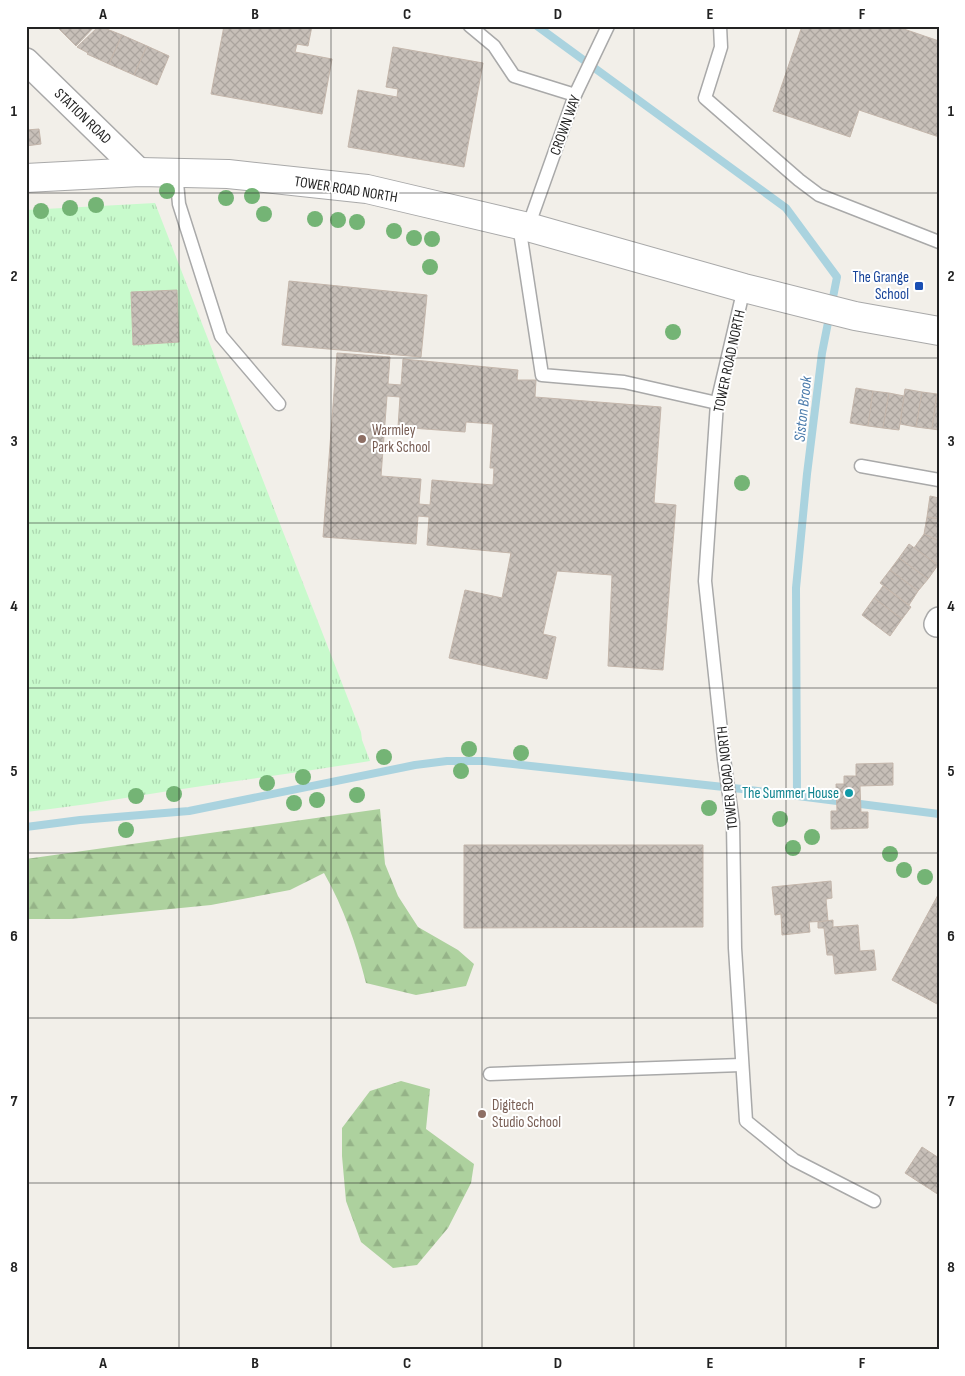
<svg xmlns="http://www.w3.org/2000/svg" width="965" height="1376" viewBox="0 0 965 1376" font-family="'Sofia Sans Condensed',sans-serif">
	<defs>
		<pattern id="forest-firs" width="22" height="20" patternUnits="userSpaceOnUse" patternTransform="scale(1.25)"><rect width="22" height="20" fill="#add19e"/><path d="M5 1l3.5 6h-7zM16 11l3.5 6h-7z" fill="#95b388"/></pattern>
		<pattern id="park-tufts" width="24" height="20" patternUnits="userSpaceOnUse" patternTransform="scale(1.25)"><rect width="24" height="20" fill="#c8facc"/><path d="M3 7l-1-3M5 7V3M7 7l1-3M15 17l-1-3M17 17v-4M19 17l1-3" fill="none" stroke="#acd6af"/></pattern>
		<pattern id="building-cross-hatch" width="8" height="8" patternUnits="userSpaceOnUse" patternTransform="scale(1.25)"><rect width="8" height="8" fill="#c7bfb8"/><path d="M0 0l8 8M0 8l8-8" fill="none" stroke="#aba49e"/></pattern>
	</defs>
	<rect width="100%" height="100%" fill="#f2efe9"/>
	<!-- forest -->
	<g fill="url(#forest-firs)">
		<path d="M380,809l5,55 13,32 20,31 40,23 16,14 -8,22 -50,9 -50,-12c-10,-39 -22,-75 -42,-110l-34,17 -79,15 -141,14h-44v-60z"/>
		<path d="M401,1081l29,8 -4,40 48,35 -3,19 -23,45 -31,37 -24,3 -32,-26 -15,-41 -4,-45v-28l28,-37z"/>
	</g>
	<!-- park -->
	<path fill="url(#park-tufts)" d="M155,203l206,529 1,8 8,21c-60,10 -121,18 -181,27 -54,8 -108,18 -163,24v-602z"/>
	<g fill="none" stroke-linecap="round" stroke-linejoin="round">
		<!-- stream -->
		<g stroke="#aad3df" stroke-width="8">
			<path d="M537,26l249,182 51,69 -15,76 -15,121 -11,114 1,208"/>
			<path d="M26,827l54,-7 109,-9 226,-46 32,-4h38l257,28 197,25"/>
		</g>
	</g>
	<!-- building -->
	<g fill="url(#building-cross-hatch)" stroke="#c4b6ab" fill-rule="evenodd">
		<path d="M56,26h39l-19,20z"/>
		<path d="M99,26l23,9 -13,29 -22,-10 1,-1 -11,-6z"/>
		<path d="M224,26h88l-4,20 -11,-2 -2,8 37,7 -10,55 -111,-20z"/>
		<path d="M802,26h93l44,15v96l-80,-27 -9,27 -77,-26z"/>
		<path d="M122,35l25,11 -13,29 -25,-11z"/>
		<path d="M147,46l22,10 -12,29 -23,-10z"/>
		<path d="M393,47l90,16 -19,104 -116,-20 10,-57 39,7 1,-8 -12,-2z"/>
		<path d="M39,129l2,15 -15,2v-16z"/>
		<path d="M289,281l138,14 -6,62 -139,-12z"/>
		<path d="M177,290l2,52 -46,3 -2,-53z"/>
		<path d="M337,353l53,4 -2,27 13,1 2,-26 115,11 -1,10h19l-1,17 126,10 -7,96 22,2 -13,165 -55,-4 4,-91 -55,-4 -14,63 13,3 -9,42 -98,-21 16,-68 37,8 9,-45 -84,-8 2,-28 -11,-1 -2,28 -93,-7zM387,396l13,1 -2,30 67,5 1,-10 27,2 -3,44h4l-1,17 -61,-5 -2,25 -11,-1 2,-25 -40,-3z"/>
		<path d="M856,388l17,3 -5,35 -18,-3z"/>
		<path d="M905,389l17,3 -6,35 -16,-3z"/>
		<path d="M873,391l16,2 -6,35 -15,-2z"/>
		<path d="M922,392l15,2 -5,35 -16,-2z"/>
		<path d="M889,393l15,3 -5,34 -16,-2z"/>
		<path d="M937,394h2v36l-7,-1z"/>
		<path d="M930,496l9,2v21l-12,-2z"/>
		<path d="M927,517l12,2v22l-15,-7z"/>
		<path d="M924,534l15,7v25l-25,-18z"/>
		<path d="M909,544l29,21 -10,14 -29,-21z"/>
		<path d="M899,558l29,21 -10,12 -28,-21z"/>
		<path d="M890,570l28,21 -9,14 -29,-22z"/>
		<path d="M883,586l28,21 -9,12 -28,-21z"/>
		<path d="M874,598l28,21 -12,17 -28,-21z"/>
		<path d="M893,763v22l-33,1 1,26h7v16l-37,1v-18h6l-1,-27h8v-8h12v-12z"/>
		<path d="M464,845h239v82l-239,1z"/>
		<path d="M831,881l1,17 -6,1 2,22 -19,1 1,10 -28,3 -1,-21 -6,1 -3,-28z"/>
		<path d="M939,893v112l-47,-25z"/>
		<path d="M833,920v7l25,-2 2,26 14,-1 2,20 -41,4 -2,-19h-6l-3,-27h-6v-6z"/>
		<path d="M922,1147l17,11v37l-34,-22z"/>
	</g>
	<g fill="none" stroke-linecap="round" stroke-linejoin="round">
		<!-- service casing -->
		<g stroke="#a9a9a9" stroke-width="15">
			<g id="service">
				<path d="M470,26l24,20 20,30 61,19"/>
				<path d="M720,26l1,21 -16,51 94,82 20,15 120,47"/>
				<path d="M176,172l3,32 42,132 58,68"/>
				<path d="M519,225l23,150 82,7 93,21"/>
				<path d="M528,227l47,-132 33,-69"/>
				<path d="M744,288l-27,115 -12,178 19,178 9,64 2,125 11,173 48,39 80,41"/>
				<path d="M861,466l78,14"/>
				<path d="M490,1074l251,-9"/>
			</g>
		</g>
		<!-- minor casing -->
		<g stroke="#a9a9a9" stroke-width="28">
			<g id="minor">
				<path d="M26,61l114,111"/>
				<path d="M937,624l2,-4"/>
			</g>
		</g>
		<!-- tertiary casing -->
		<g stroke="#a9a9a9" stroke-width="30">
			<path id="tertiary" d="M26,178l114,-6 88,2 139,15 161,38 216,61 111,28 84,15"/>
		</g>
		<!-- service -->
		<use href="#service" stroke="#fff" stroke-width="12"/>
		<!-- minor -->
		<use href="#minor" stroke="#fff" stroke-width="25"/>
		<!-- tertiary -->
		<use href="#tertiary" stroke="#fff" stroke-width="28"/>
	</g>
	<!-- trees -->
	<g fill="#74b475">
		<circle cx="167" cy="191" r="8"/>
		<circle cx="252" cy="196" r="8"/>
		<circle cx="226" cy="198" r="8"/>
		<circle cx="96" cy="205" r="8"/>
		<circle cx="70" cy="208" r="8"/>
		<circle cx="41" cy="211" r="8"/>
		<circle cx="264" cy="214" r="8"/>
		<circle cx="315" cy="219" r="8"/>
		<circle cx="338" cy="220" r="8"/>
		<circle cx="357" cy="222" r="8"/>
		<circle cx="394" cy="231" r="8"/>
		<circle cx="414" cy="238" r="8"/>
		<circle cx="432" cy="239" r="8"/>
		<circle cx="430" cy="267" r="8"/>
		<circle cx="673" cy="332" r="8"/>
		<circle cx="742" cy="483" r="8"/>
		<circle cx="469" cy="749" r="8"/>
		<circle cx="521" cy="753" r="8"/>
		<circle cx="384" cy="757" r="8"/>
		<circle cx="461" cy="771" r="8"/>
		<circle cx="303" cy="777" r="8"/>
		<circle cx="267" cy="783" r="8"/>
		<circle cx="174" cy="794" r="8"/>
		<circle cx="357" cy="795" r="8"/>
		<circle cx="136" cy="796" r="8"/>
		<circle cx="317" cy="800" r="8"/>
		<circle cx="294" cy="803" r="8"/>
		<circle cx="709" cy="808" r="8"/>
		<circle cx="780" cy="819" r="8"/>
		<circle cx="126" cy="830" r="8"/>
		<circle cx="812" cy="837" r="8"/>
		<circle cx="793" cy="848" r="8"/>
		<circle cx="890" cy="854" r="8"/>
		<circle cx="904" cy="870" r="8"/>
		<circle cx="925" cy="877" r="8"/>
	</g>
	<!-- grid -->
	<path fill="none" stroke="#222" stroke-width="1" stroke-opacity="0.55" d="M179,26v1324M331,26v1324M482,26v1324M634,26v1324M786,26v1324M26,193h913M26,358h913M26,523h913M26,688h913M26,853h913M26,1018h913M26,1183h913"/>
	<!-- markers -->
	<rect fill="#1a4fb4" stroke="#fff" stroke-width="2" x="914" y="281" width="10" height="10" rx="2.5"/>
	<g fill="#8d6e63" stroke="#fff" stroke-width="2">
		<circle cx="362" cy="439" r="5"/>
		<circle cx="482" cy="1114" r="5"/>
	</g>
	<circle fill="#0f9aa8" stroke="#fff" stroke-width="2" cx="849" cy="793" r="5"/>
	<g text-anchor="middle" stroke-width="4" stroke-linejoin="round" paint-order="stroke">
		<!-- street labels -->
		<g font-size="15" fill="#222" stroke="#fff">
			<text transform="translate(83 116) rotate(44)" y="5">STATION ROAD</text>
			<text transform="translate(565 125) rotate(-70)" y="5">CROWN WAY</text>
			<text transform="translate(346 189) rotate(9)" y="5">TOWER ROAD NORTH</text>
			<text transform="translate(729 361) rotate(-78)" y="5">TOWER ROAD NORTH</text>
			<text transform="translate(727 778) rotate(-96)" y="5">TOWER ROAD NORTH</text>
		</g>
		<!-- transit labels -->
		<g font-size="15" fill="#164399" stroke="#fff" text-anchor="end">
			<text x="909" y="282">The Grange<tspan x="909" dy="17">School</tspan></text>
		</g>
		<!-- education labels -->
		<g font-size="15" fill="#785e54" stroke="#fff" text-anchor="start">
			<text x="372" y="435">Warmley<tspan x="372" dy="17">Park School</tspan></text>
			<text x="492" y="1110">Digitech<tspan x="492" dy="17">Studio School</tspan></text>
		</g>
		<!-- culture labels -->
		<g font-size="15" fill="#0d838f" stroke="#fff" text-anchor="end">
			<text x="839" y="798">The Summer House</text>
		</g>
		<!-- water labels -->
		<g font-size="16" font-style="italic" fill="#4a7aab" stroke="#fff">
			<text transform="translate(802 409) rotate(-84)" y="6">Siston Brook</text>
		</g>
	</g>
	<!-- border -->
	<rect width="965" height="1376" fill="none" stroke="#ffffff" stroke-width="55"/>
	<rect x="28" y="28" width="910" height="1320" fill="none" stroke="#222" stroke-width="2"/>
	<g font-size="16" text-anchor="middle" font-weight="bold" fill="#222">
		<text x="103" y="19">A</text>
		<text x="255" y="19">B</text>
		<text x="407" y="19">C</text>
		<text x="558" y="19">D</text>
		<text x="710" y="19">E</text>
		<text x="862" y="19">F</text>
		<text x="14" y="116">1</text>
		<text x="951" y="116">1</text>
		<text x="14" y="281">2</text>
		<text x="951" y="281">2</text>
		<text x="14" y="446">3</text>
		<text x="951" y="446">3</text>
		<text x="14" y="611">4</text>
		<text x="951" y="611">4</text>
		<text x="14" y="776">5</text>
		<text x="951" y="776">5</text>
		<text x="14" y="941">6</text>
		<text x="951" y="941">6</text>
		<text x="14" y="1106">7</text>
		<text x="951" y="1106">7</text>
		<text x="14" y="1272">8</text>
		<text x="951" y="1272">8</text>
		<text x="103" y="1368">A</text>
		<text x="255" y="1368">B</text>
		<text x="407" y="1368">C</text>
		<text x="558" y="1368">D</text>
		<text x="710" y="1368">E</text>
		<text x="862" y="1368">F</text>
	</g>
</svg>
